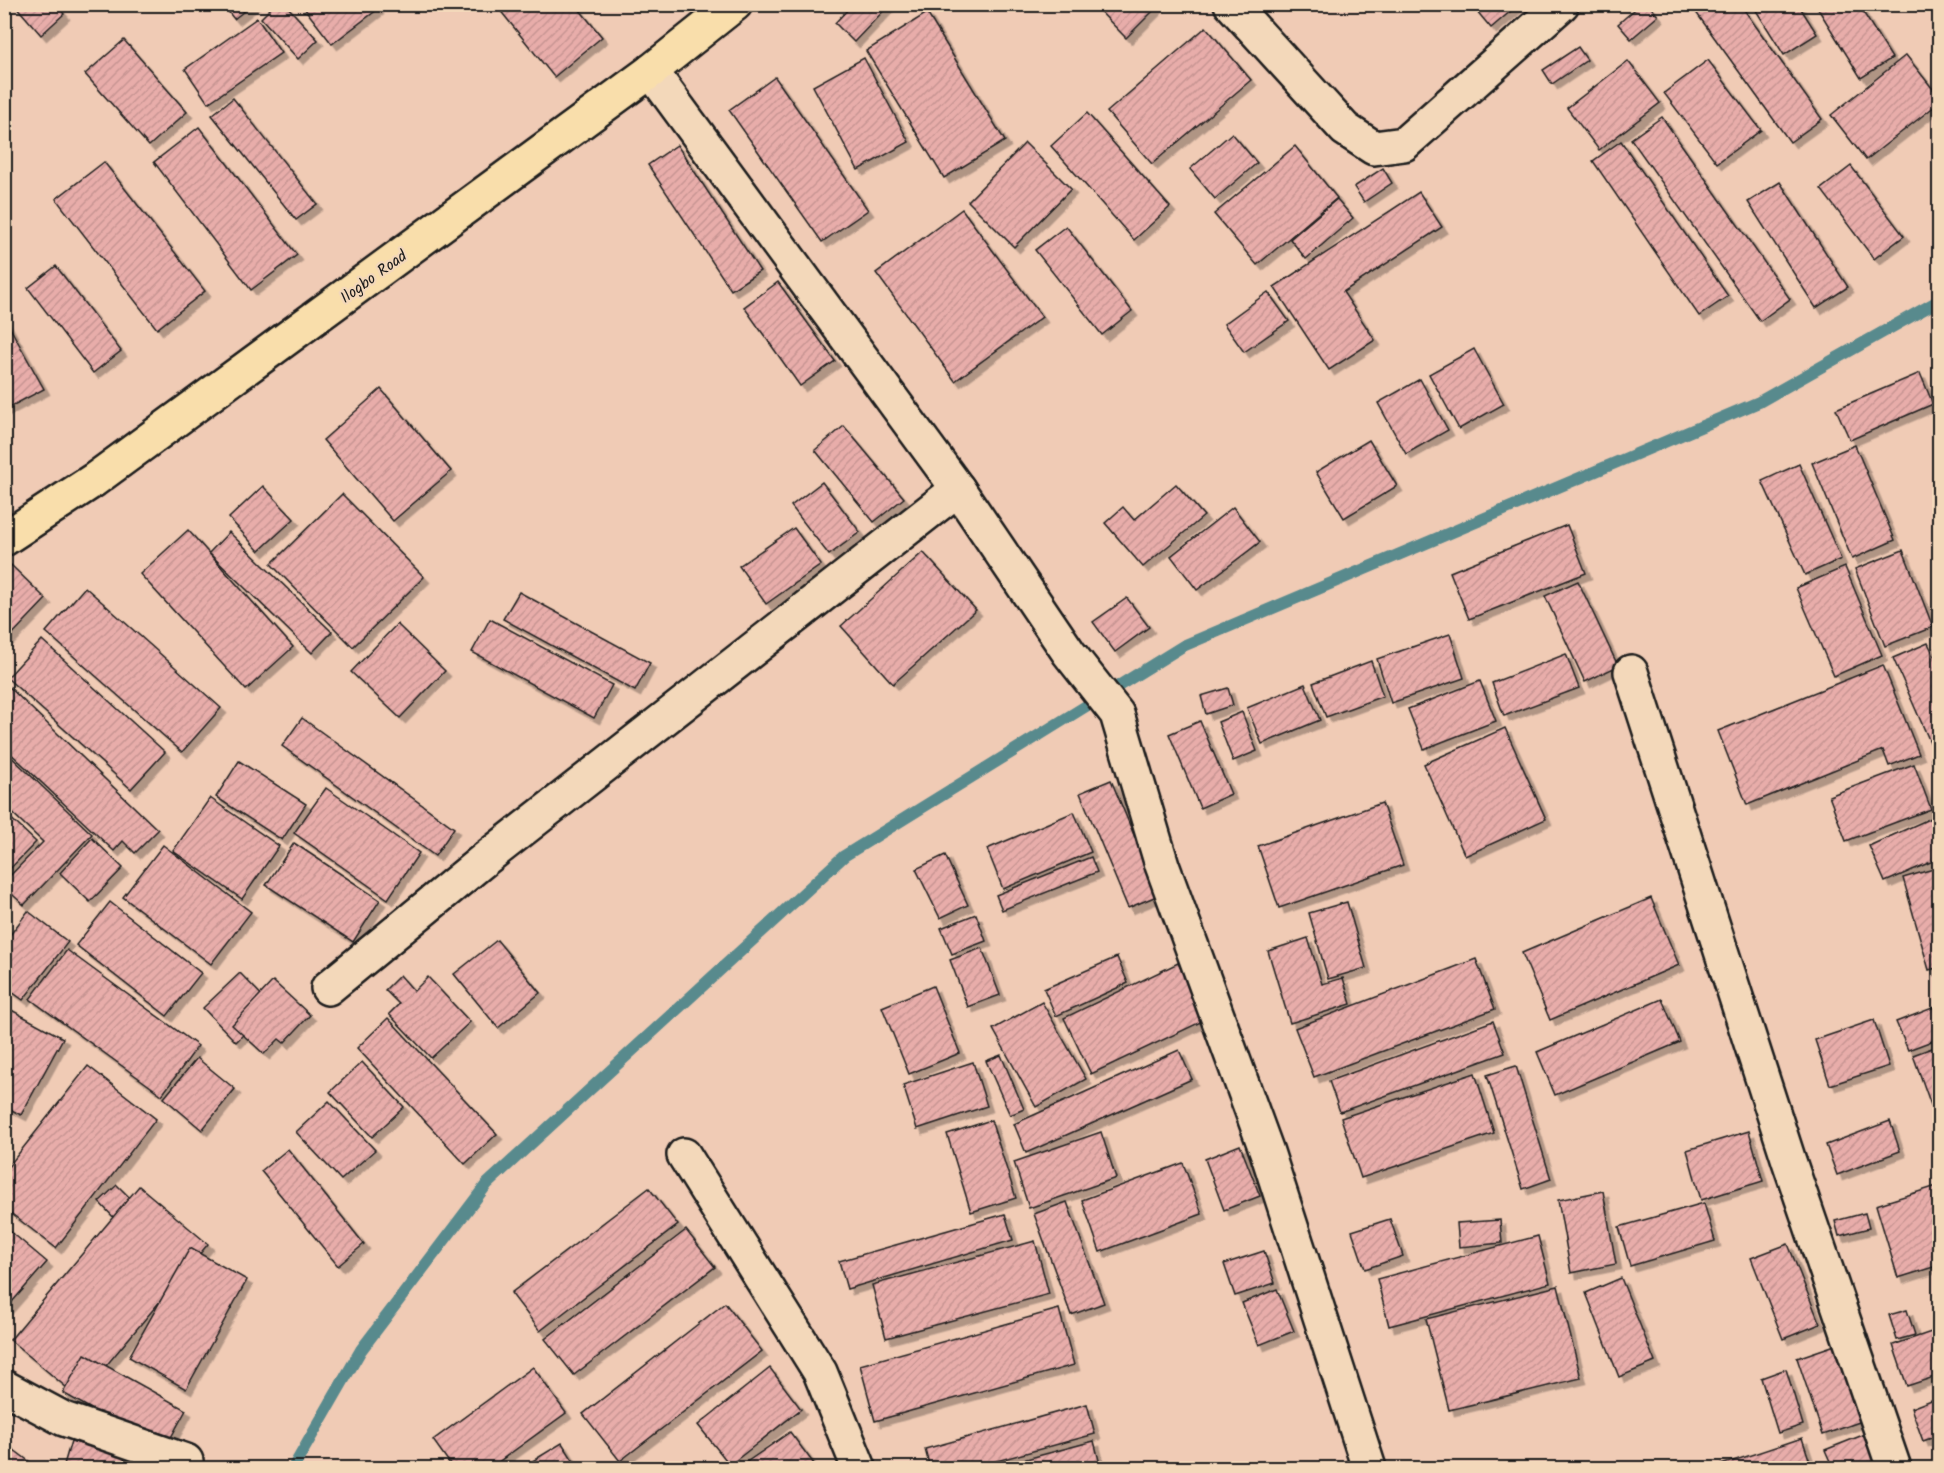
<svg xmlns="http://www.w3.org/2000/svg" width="1944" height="1473" viewBox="0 0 1944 1473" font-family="Kalam,sans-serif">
	<defs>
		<pattern id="building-hatch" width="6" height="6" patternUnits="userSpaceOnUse" patternTransform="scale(1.5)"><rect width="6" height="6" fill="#e8adaa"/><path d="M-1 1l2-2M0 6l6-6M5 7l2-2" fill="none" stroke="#c69492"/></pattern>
		<filter id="shadow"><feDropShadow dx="5.5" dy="5.5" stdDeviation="0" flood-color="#0004"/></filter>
	</defs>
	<rect width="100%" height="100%" fill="#f0cbb5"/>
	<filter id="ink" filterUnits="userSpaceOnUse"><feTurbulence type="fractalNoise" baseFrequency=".0167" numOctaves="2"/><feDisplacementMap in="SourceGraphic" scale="12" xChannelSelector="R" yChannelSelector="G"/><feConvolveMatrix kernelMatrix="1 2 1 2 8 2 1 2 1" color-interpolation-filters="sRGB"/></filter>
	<g filter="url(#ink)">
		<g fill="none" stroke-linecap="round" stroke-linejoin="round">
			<!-- stream -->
			<path stroke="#598a8d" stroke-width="12" d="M293,1468l68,-118 126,-166 357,-328 339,-210 576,-244 181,-102"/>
		</g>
		<!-- building -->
		<g fill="url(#building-hatch)" stroke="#1c1c1c" stroke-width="1.5" filter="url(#shadow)">
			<path d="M14,4h42l8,10 -23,21z"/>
			<path d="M222,4h31l-19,15z"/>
			<path d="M275,4h10l33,36 -20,19 -37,-41z"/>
			<path d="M301,4h74l3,5 -46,35z"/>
			<path d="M495,4h80l27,33 -48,40z"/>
			<path d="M853,4h37l-36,38 -19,-19z"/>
			<path d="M1093,4h67l-34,34z"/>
			<path d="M1471,4h48l-28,24z"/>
			<path d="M1641,4h7l10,12 -27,23 -13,-15z"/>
			<path d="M1690,4h50l82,115 -32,23z"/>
			<path d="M1752,4h46l19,30 -33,21z"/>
			<path d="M1815,4h43l34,54 -31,20z"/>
			<path d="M927,13l78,128 -61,37 -78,-127z"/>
			<path d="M257,18l24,35 -73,50 -23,-34z"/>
			<path d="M1206,27l45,53 -99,84 -45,-52z"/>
			<path d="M124,40l63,72 -38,34 -64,-72z"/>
			<path d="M1578,47l9,13 -35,24 -9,-14z"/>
			<path d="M1906,55l34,43v4l-74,58 -35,-45z"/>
			<path d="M864,58l45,84 -51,28 -45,-84z"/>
			<path d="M1708,60l53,70 -44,33 -53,-70z"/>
			<path d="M1628,61l32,42 -61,47 -32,-42z"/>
			<path d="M775,77l93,133 -46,32 -93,-132z"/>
			<path d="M233,98l84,106 -21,16 -84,-105z"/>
			<path d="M1087,113l83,94 -36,33 -83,-94z"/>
			<path d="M1662,117l128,182 -30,22 -129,-182z"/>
			<path d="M199,127l98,128 -46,35 -97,-128z"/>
			<path d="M1232,133l25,30 -42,36 -25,-30z"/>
			<path d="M1621,141l107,155 -29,20 -106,-155z"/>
			<path d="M1025,143l46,46 -57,58 -46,-46z"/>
			<path d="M677,145l83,126 -29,19 -83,-125z"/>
			<path d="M1295,146l42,52 -80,67 -43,-51z"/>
			<path d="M104,162l101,129 -48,38 -101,-130z"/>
			<path d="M1851,166l53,70 -30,23 -53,-70z"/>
			<path d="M1383,168l9,15 -28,19 -10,-15z"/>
			<path d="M1780,182l68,105 -32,21 -68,-106z"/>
			<path d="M1419,192l23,35 -99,65 32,48 -46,30 -55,-83z"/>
			<path d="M1337,199l16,19 -47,41 -16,-20z"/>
			<path d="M962,209l80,108 -87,64 -79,-108z"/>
			<path d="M1066,226l66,85 -30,24 -67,-85z"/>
			<path d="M56,266l65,85 -28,22 -65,-85z"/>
			<path d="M778,282l57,79 -35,25 -56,-79z"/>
			<path d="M1268,292l21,29 -45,31 -20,-28z"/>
			<path d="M4,317l40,72 -40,21z"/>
			<path d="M1474,349l30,55 -45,25 -30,-55z"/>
			<path d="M1920,373l13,31 -83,36 -14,-31z"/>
			<path d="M1420,379l28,51 -42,24 -28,-51z"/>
			<path d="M381,389l70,82 -58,50 -70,-81z"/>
			<path d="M844,426l60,72 -30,24 -59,-72z"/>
			<path d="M1369,440l28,46 -53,32 -28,-46z"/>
			<path d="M1855,445l40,95 -43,19 -40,-96z"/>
			<path d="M1799,464l42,95 -36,16 -43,-94z"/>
			<path d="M822,482l38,50 -31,23 -38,-49z"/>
			<path d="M1176,484l28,32 -61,51 -38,-44 18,-16 11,13z"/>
			<path d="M263,486l31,33 -35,32 -30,-33z"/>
			<path d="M342,494l82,83 -71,70 -82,-83z"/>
			<path d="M1233,507l27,35 -63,48 -26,-34z"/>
			<path d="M1567,525l19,48 -117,46 -19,-47z"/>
			<path d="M794,528l27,37 -55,39 -27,-38z"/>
			<path d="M188,530l105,117 -47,43 -106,-116z"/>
			<path d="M229,532l103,100 -20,21 -103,-100z"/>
			<path d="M1903,550l30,77 -48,19 -30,-77z"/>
			<path d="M923,552l53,58 -83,74 -52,-58z"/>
			<path d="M11,565l35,34 -42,44v-71z"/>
			<path d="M1845,567l37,88 -48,21 -38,-88z"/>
			<path d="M1578,581l40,85 -33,16 -40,-86z"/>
			<path d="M85,587l136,121 -39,44 -136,-120z"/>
			<path d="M519,592l131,71 -15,28 -132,-72z"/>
			<path d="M1127,598l22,29 -34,25 -22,-30z"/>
			<path d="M490,619l122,66 -18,33 -122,-66z"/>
			<path d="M397,624l48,47 -45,47 -49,-46z"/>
			<path d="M1450,634l14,44 -73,25 -14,-44z"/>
			<path d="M42,640l123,112 -34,37 -124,-111z"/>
			<path d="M1928,643l12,25v81l-6,2 -41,-93z"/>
			<path d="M1566,654l13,34 -75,28 -12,-33z"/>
			<path d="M1371,661l12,35 -57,21 -13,-34z"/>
			<path d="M1883,665l36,89 -30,12 -6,-16 -136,55 -29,-74z"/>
			<path d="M1480,681l16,40 -72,28 -16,-40z"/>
			<path d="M4,682l154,148 -23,23 -12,-12 -9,10 -110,-104z"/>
			<path d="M1305,684l15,36 -58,24 -15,-36z"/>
			<path d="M1228,688l5,17 -27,9 -5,-18z"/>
			<path d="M1242,712l15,39 -24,10 -15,-39z"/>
			<path d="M302,718l152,110 -19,28 -153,-110z"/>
			<path d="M1200,721l31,73 -31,14 -31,-74z"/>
			<path d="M1505,728l41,91 -81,37 -41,-92z"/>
			<path d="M4,750l88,84 -68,71 -20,-18v-5l39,-40 -39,-37z"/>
			<path d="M1940,756v33l-9,-31z"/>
			<path d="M239,761l67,43 -24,36 -66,-43z"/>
			<path d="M1914,764l17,45 -85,32 -17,-45z"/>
			<path d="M1111,780l48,115 -31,13 -48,-115z"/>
			<path d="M326,788l93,65 -31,46 -94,-66z"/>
			<path d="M210,798l69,48 -37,53 -69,-48z"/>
			<path d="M1382,803l21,62 -124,43 -21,-62z"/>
			<path d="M4,812l32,30 -32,33z"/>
			<path d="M1074,812l17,40 -88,37 -16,-40z"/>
			<path d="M1931,818l9,18v22l-55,24 -16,-36z"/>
			<path d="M92,838l31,30 -33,34 -30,-29z"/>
			<path d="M294,843l86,57 -27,42 -87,-57z"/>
			<path d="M163,845l88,67 -40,52 -88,-67z"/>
			<path d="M945,855l23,50 -28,13 -24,-49z"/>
			<path d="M1091,857l6,15 -95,38 -6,-15z"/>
			<path d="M1940,867v100l-11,3 -26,-92z"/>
			<path d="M1651,898l28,67 -129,55 -28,-67z"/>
			<path d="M110,902l91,71 -34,43 -91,-71z"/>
			<path d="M1347,902l19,66 -38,11 -19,-66z"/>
			<path d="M28,911l40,31 -45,58 -19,-14v-43z"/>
			<path d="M976,914l10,27 -34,13 -11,-26z"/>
			<path d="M1308,938l14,46 21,-6 8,26 -61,19 -22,-72z"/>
			<path d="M497,940l43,53 -42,35 -44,-54z"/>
			<path d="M982,948l18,47 -32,12 -18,-47z"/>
			<path d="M67,950l131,96 -36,49 -132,-96z"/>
			<path d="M1117,957l11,26 -72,33 -12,-27z"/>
			<path d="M1476,959l19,50 -181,68 -19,-49z"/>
			<path d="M1178,963l27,57 -114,54 -27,-56z"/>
			<path d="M240,973l32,33 -36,36 -33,-34z"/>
			<path d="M400,975l14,16 14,-14 42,45 -39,36 -42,-44 10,-10 -14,-14z"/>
			<path d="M273,981l37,34 -26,28 -5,-4 -15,15 -32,-29z"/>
			<path d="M933,986l27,67 -51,21 -27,-67z"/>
			<path d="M1662,999l18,43 -125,53 -18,-43z"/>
			<path d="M1042,1002l44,77 -50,28 -43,-78z"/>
			<path d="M1940,1005v33l-32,12 -12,-28z"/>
			<path d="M4,1006l59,32 -42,77 -17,-9z"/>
			<path d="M388,1018l109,116 -32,30 -108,-116z"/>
			<path d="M1874,1020l15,46 -59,19 -15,-45z"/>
			<path d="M1493,1021l12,32 -165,59 -11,-31z"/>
			<path d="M1940,1045v57l-9,3 -18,-50z"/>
			<path d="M1179,1050l13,29 -166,74 -12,-29z"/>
			<path d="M1001,1055l23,54 -14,6 -24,-54z"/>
			<path d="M197,1058l38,31 -33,41 -38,-32z"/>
			<path d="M362,1062l42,45 -32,30 -42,-45z"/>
			<path d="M973,1062l14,44 -70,23 -14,-44z"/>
			<path d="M88,1066l68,53 -100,129 -52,-40v-36z"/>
			<path d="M1516,1066l35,113 -28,10 -36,-114z"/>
			<path d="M1475,1073l19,60 -133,45 -20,-60z"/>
			<path d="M329,1101l46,49 -34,30 -45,-48z"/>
			<path d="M991,1120l25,78 -45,14 -24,-78z"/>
			<path d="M1890,1121l10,30 -63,24 -11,-30z"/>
			<path d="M1749,1131l14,50 -62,19 -14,-50z"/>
			<path d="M1101,1132l15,46 -87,30 -15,-46z"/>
			<path d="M1240,1145l20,51 -36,14 -19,-51z"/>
			<path d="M288,1149l76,95 -26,22 -77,-95z"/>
			<path d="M1183,1163l19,51 -102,38 -18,-52z"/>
			<path d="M117,1185l18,18 -19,17 -17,-18z"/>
			<path d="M1940,1185v80l-42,13 -22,-73z"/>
			<path d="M139,1186l69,58 -129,154 -69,-58z"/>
			<path d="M649,1188l29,37 -138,106 -29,-38z"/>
			<path d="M1603,1191l13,73 -45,9 -13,-73z"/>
			<path d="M1067,1202l37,101 -33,12 -37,-101z"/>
			<path d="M1704,1203l11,38 -85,25 -11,-39z"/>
			<path d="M1865,1213l4,15 -30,8 -4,-15z"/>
			<path d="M1005,1214l8,26 -166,49 -8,-28z"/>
			<path d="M1390,1219l13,37 -38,13 -13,-38z"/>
			<path d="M1500,1220l2,23 -43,4 -2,-24z"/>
			<path d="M4,1226l43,36 -43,49z"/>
			<path d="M686,1230l29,37 -141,108 -29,-36z"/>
			<path d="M1538,1236l12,47 -161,43 -12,-47z"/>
			<path d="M1035,1241l14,53 -163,44 -14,-53z"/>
			<path d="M1788,1244l32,80 -37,15 -32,-81z"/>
			<path d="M190,1248l57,32 -61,109 -57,-32z"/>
			<path d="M1264,1251l11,32 -40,13 -11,-32z"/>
			<path d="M1621,1278l34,84 -36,15 -33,-84z"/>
			<path d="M1558,1286l23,92 -132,32 -23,-91z"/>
			<path d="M1277,1289l17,42 -35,14 -17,-42z"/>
			<path d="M725,1303l37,48 -142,110 -37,-47z"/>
			<path d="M1059,1309l15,56 -199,56 -15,-56z"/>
			<path d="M1907,1310l8,25 -18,5 -8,-25z"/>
			<path d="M1940,1329v46l-33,11 -14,-41z"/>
			<path d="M1835,1345l27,76 -39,14 -26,-77z"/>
			<path d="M85,1354l101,56 -22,40 -101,-57z"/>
			<path d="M533,1367l33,46 -76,55h-37l-20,-28z"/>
			<path d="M770,1368l31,41 -71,56 -32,-40z"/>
			<path d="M1786,1369l17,56 -25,8 -17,-55z"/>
			<path d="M1939,1397l1,38 -17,6 -12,-33z"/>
			<path d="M1087,1404l8,30 -124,34h-41l-5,-19z"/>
			<path d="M790,1432l27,36h-79z"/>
			<path d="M1863,1435l14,33h-44l-8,-18z"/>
			<path d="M1802,1438l10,30h-100z"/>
			<path d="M71,1441l92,27h-100z"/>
			<path d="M1094,1441l7,27h-108z"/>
			<path d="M562,1443l16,25h-57z"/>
			<path d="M6,1444l28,21 -2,3h-28z"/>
		</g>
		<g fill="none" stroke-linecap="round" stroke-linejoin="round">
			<!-- minor casing -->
			<g stroke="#1c1c1c" stroke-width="38">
				<g id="minor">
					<path d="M1231,4l114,125 29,19 30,-4 158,-140"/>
					<path d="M651,71l307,418 111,164 48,61 45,151 105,287 102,316"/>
					<path d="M1631,672l158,489 105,307"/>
					<path d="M328,988l157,-129 473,-370"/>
					<path d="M684,1155l136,217 39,96"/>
					<path d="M4,1387l60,32 122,42"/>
				</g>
			</g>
			<!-- major casing -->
			<g stroke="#1c1c1c" stroke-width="38">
				<path id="major" d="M4,539l90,-59 557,-409 84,-67"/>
			</g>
			<!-- minor -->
			<use href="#minor" stroke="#f3d8ba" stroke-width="33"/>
			<!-- major -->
			<use href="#major" stroke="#f9deab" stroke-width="33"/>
		</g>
	</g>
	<g text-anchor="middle" stroke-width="4.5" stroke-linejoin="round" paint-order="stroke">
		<!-- street labels -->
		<g font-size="16" fill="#1c1c1c" stroke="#f3d8ba">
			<text transform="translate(373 276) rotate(-36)" y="6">Ilogbo Road</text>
		</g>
	</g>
	<!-- margin -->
	<rect width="1944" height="1473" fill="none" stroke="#f3d8ba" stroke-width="24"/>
	<rect x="12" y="12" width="1920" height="1449" fill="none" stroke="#1c1c1c" stroke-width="2" filter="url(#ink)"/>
</svg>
